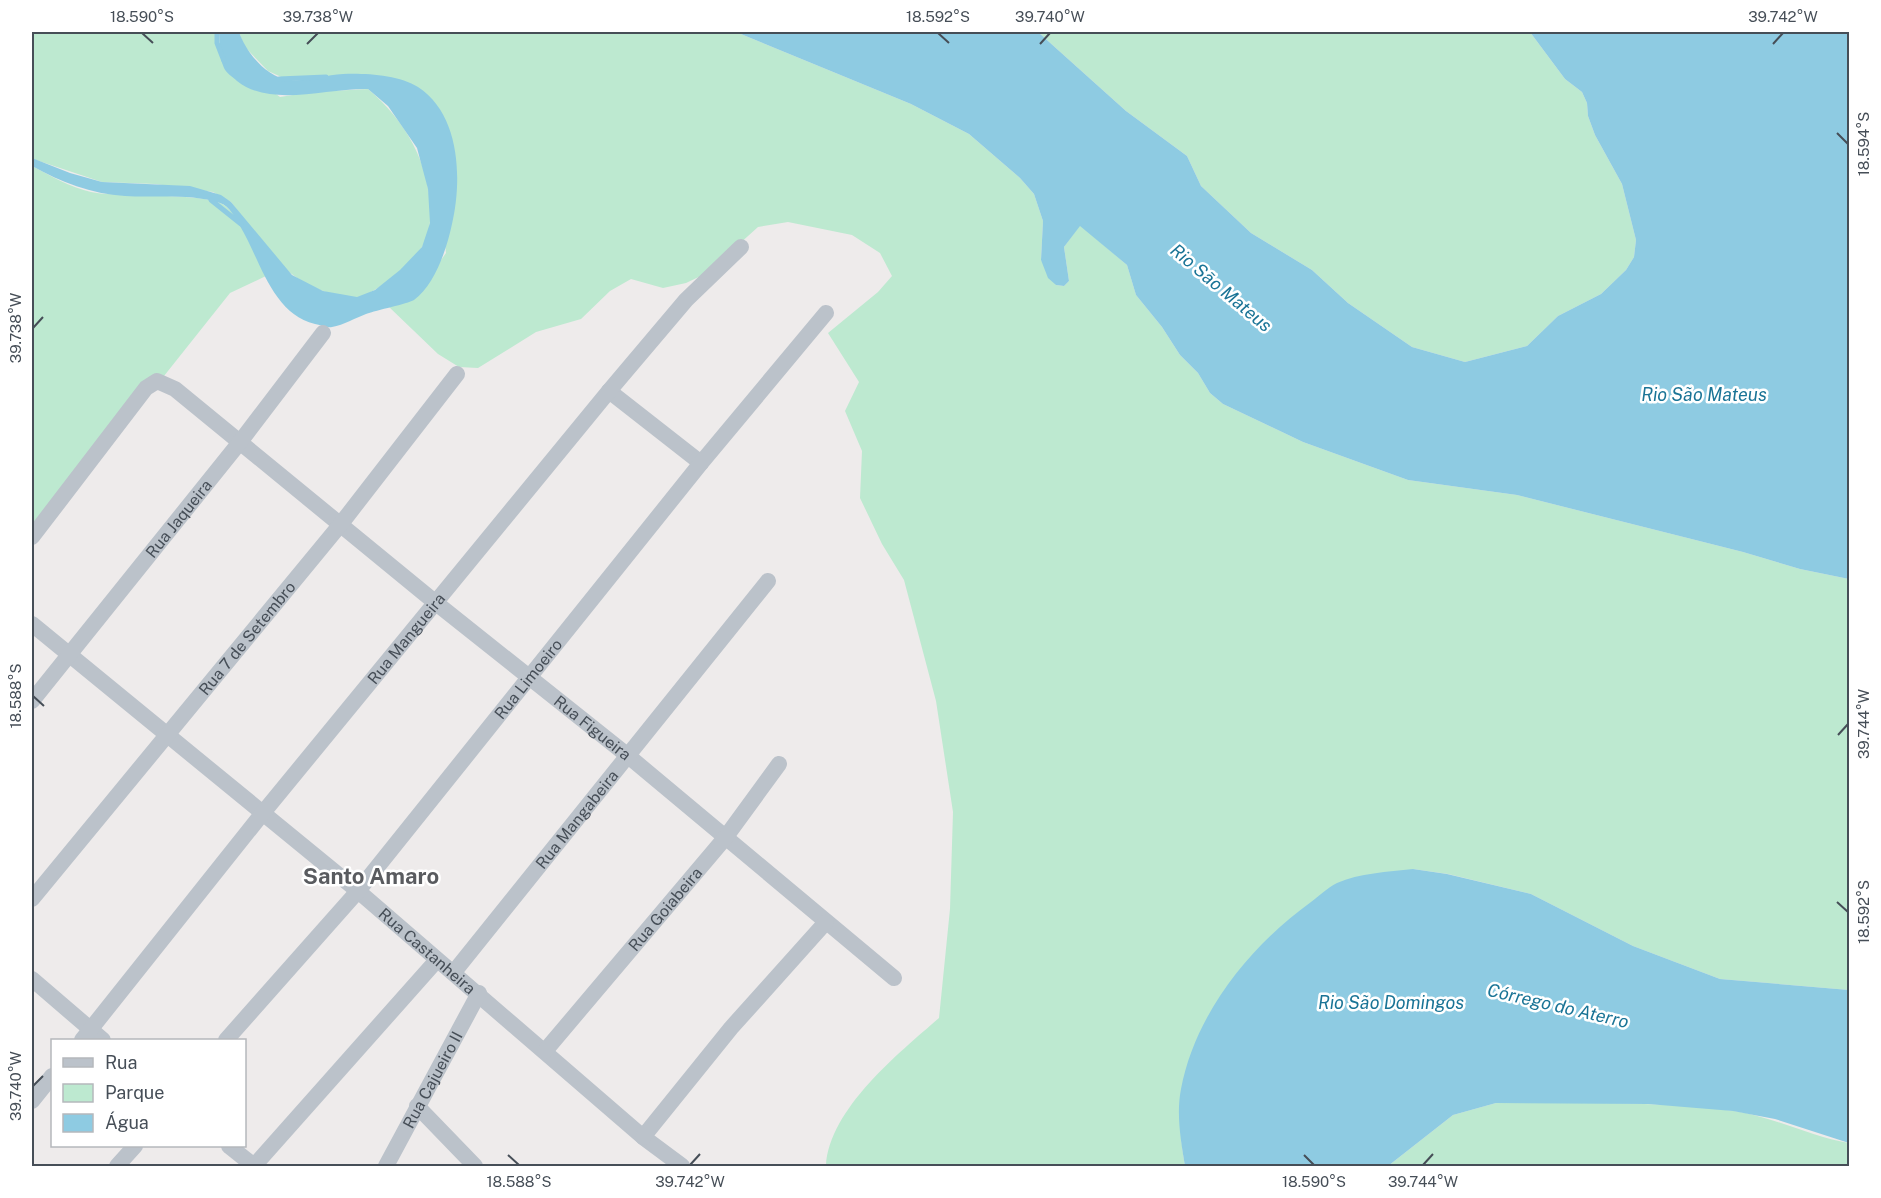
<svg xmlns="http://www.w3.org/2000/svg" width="1881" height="1198" viewBox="0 0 1881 1198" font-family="'Public Sans',sans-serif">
	<rect width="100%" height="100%" fill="#eeebeb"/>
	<!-- green -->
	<g fill="#bde9d0">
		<path d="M32,32h187l1,20 60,45 32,-5 56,-3c39,33 65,79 62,132 0,7 -4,20 -8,26 -9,15 -47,48 -64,50 -21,2 -49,-10 -65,-22 -22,-15 -45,-51 -62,-73l-18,-10 -58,-8 -53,-2 -69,-23z"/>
		<path d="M239,32h497l175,72 58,30 51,44 14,16 9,27 -2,39 15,25 8,1 5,-5 -5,-34 16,-22 47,40 9,30 26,32 18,28 18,18 12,20 13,11 80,38 105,38 109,15 226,57 57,17 49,10v411l-129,-11 -87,-33 -102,-52 -83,-20 -35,-5 -225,196c-11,35 -9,66 -3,101h-359c3,-57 73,-113 113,-148l11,-109 3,-97 -17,-111 -32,-121 -22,-36 -22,-46 2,-47 -17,-40 14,-29 -31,-49 50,-41 14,-16 -12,-23 -28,-18 -64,-13 -30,5 -51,46 -21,10 -23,5 -32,-9 -21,12 -29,28 -45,13 -58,36 -19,-1 -21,-13 -50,-48 25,-6 33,-47 -17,-155 -116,-20 -25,2 -20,-9 -24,-25z"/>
		<path d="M1038,32h492l35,47 17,13 5,11 1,13 7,19 27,49 14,56 -2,17 -8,13 -25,24 -43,22 -31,30 -62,16 -53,-15 -64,-44 -36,-33 -61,-37 -50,-47 -14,-30 -61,-45z"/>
		<path d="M32,166c17,9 40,22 59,26 30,6 113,0 133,13 17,11 34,52 42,71l-36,17 -198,249z"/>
		<path d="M1554,1102c60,1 121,1 180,9 41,6 77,26 115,32v23h-461l65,-51 43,-12z"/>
	</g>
	<!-- water -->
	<g fill="#8ecbe2">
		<path d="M219,32h20c7,20 27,45 50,48 17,2 36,-5 54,-6 22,-1 56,1 75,13 43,28 44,94 34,137 -5,24 -17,61 -38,76 -7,4 -37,10 -48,14 -11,4 -22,11 -34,13 -5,1 -12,-2 -17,-3 -43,-10 -55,-65 -75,-98 -5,-8 -10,-20 -20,-23 -30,-10 -64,-5 -95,-7 -34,-2 -64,-14 -93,-30v-8l38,15 32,9 88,4 31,9 10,7 61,73 31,16 34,6 18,-7 25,-20 22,-23 8,-24 -2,-34 -11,-41 -29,-42 -20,-17c-42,-1 -97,19 -131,-8 -4,-4 -11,-8 -13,-13 -5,-11 -4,-24 -5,-36z"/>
		<path d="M736,32h302l88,79 61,45 14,30 50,47 61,37 36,33 64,44 53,15 62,-16 31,-30 43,-22 25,-24 8,-13 2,-17 -14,-56 -27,-49 -7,-19 -1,-13 -5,-11 -17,-13 -35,-47h319v547l-49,-10 -57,-17 -226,-57 -109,-15 -105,-38 -80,-38 -13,-11 -12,-20 -18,-18 -18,-28 -26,-32 -9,-30 -47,-39 -16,21 5,34 -5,5 -8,-1 -8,-7 -7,-18 2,-39 -9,-27 -14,-16 -51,-44 -58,-30z"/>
		<path d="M1413,869l34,5 84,20 102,52 87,33 129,11v153l-74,-24 -42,-8 -85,-7 -152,-1 -43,12 -65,51h-203c-4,-24 -9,-52 -4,-77 14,-75 69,-143 130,-187 8,-6 16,-14 26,-19 22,-10 51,-11 76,-14z"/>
	</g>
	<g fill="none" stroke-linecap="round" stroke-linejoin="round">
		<!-- stream -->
		<g stroke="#8ecbe2" stroke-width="5">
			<path d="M217,32v11l7,18"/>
			<path d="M279,79l47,-2"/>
			<path d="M211,200l30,24"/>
		</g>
		<!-- street -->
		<g stroke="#bbc2ca" stroke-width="16">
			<path d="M609,391l92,72"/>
			<path id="s1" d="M32,537l114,-149 11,-7 18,8 261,214 191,152 267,223"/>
			<path id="s2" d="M32,624l326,267 285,246 39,29"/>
			<path id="s3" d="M32,701l208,-259 83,-109"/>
			<path id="s4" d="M32,899l308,-374 117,-151"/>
			<path id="s5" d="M454,972l314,-391"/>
			<path d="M32,979l71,61"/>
			<path id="s6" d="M82,1040l180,-226 347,-423 77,-91 55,-53"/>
			<path id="s7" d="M226,1040l132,-149 343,-428 125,-150"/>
			<path id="s8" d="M545,1051l180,-213 54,-74"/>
			<path d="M32,1101l20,-25"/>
			<path d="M417,1106l58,60"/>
			<path d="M643,1137l88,-109 95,-106"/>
			<path d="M229,1146l25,20"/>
			<path d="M117,1166l18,-20"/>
			<path d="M254,1166l183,-206"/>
			<path id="s9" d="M386,1166l93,-173"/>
		</g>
	</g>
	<!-- ticks -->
	<path fill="none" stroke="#464e57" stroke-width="2" d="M142,33l11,10M938,33l11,10M307,44l11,-11M1040,44l10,-11M1773,44l10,-11M1837,133l11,11M33,328l10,-11M33,696l11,10M1838,735l10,-11M1837,902l11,10M33,1086l10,-10M508,1155l11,10M1304,1155l10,10M690,1165l10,-11M1423,1165l10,-11"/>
	<g text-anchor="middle" stroke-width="5" stroke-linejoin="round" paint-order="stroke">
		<!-- street labels -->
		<g font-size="16" fill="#464e57" stroke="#fff">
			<text dy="6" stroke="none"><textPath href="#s3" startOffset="234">Rua Jaqueira</textPath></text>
			<text dy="6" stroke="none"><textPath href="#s4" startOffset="338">Rua 7 de Setembro</textPath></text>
			<text dy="6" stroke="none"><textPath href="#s6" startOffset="516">Rua Mangueira</textPath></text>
			<text dy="6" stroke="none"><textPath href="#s7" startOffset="471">Rua Limoeiro</textPath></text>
			<text dy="6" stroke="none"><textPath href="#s1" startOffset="758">Rua Figueira</textPath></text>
			<text dy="6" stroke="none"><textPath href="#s5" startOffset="196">Rua Mangabeira</textPath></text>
			<text dy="6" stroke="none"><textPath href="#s8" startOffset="186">Rua Goiabeira</textPath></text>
			<text dy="6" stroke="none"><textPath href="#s2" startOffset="513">Rua Castanheira</textPath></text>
			<text dy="6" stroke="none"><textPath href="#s9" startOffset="98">Rua Cajueiro II</textPath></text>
		</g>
		<!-- water labels -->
		<g font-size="18" font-style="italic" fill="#1a7496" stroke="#fff">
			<text transform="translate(1221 288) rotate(40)" y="6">Rio São Mateus</text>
			<text x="1704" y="401">Rio São Mateus</text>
			<text x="1391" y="1009">Rio São Domingos</text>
			<text transform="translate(1558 1006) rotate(13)" y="6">Córrego do Aterro</text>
		</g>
		<!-- district labels -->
		<g font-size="22" font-weight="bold" fill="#595b5f" stroke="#fff">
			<text x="371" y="884">Santo Amaro</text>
		</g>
	</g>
	<!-- border -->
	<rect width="1881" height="1198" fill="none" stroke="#ffffff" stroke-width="66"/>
	<!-- legend -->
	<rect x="51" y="1039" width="195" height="108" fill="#ffffff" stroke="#b5b8bc" stroke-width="1.5"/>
	<rect x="63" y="1058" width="30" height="9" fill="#bbc2ca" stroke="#b5b8bc" stroke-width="1.5"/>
	<text x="105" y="1069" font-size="18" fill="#464e57">Rua</text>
	<rect x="63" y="1084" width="30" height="18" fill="#bde9d0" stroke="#b5b8bc" stroke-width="1.5"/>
	<text x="105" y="1099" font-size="18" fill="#464e57">Parque</text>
	<rect x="63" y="1114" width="30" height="18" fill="#8ecbe2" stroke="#b5b8bc" stroke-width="1.5"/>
	<text x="105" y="1129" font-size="18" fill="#464e57">Água</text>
	<rect x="33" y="33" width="1815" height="1132" fill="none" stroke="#464e57" stroke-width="2"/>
	<g font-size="15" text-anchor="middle" fill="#464e57">
		<text x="142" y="22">18.590°S</text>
		<text x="318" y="22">39.738°W</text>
		<text x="938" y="22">18.592°S</text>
		<text x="1050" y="22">39.740°W</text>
		<text x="1783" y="22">39.742°W</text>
		<text transform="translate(1864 144) rotate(-90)" y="5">18.594°S</text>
		<text transform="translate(16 328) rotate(-90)" y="5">39.738°W</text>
		<text transform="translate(16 696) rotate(-90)" y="5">18.588°S</text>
		<text transform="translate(1864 724) rotate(-90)" y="5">39.744°W</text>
		<text transform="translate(1864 912) rotate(-90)" y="5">18.592°S</text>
		<text transform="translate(16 1086) rotate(-90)" y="5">39.740°W</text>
		<text x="519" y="1187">18.588°S</text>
		<text x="690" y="1187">39.742°W</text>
		<text x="1314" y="1187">18.590°S</text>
		<text x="1423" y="1187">39.744°W</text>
	</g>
</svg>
